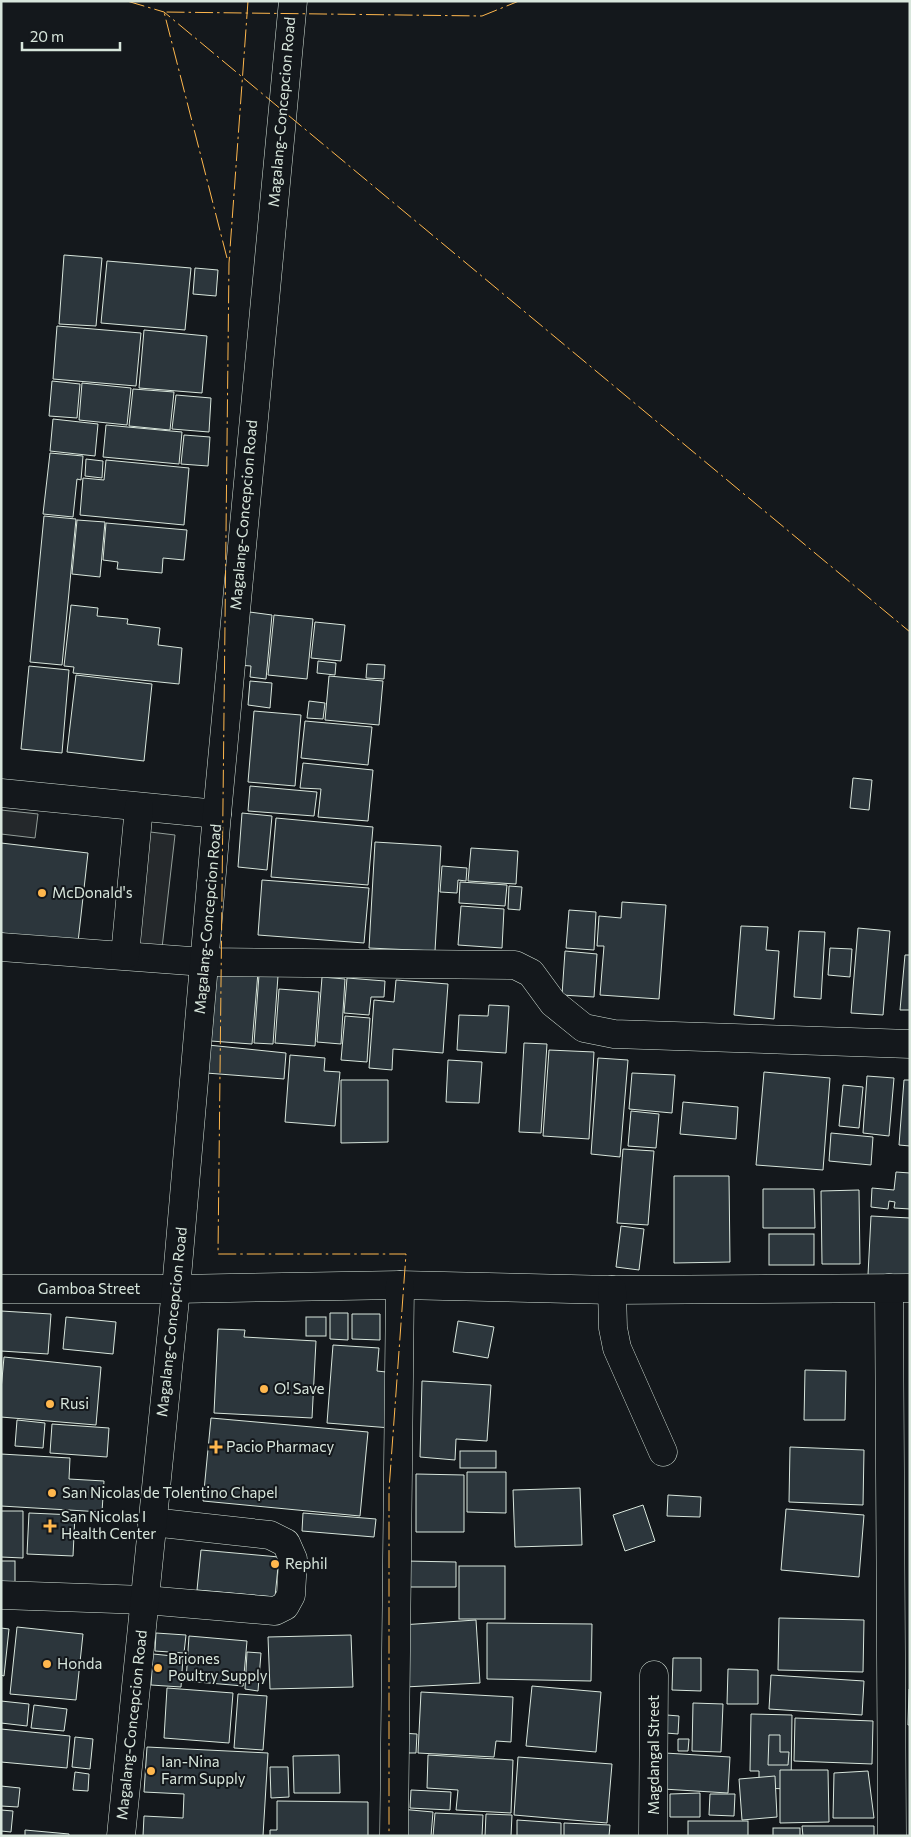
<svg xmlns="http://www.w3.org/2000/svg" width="911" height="1837" viewBox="0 0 911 1837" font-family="Commissioner,sans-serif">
	<rect width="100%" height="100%" fill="#14181c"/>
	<!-- parking -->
	<g fill="#24282b" stroke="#939e99">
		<path d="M1,810l37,4 -3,24 -34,-4z"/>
		<path d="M142,831l33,4 -13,113 -32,-3z"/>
	</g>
	<!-- building -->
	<g fill="#2c363c" stroke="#d8e6dc">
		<path d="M64,255l38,3 -6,68 -37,-2z"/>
		<path d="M107,261l84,7 -6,62 -84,-7z"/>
		<path d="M195,268l23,2 -2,26 -23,-2z"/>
		<path d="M57,326l84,7 -5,53 -83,-7z"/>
		<path d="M144,330l63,6 -5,57 -63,-5z"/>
		<path d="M52,381l28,3 -3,34 -28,-2z"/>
		<path d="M82,383l49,5 -4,37 -48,-5z"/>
		<path d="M133,389l41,3 -4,38 -41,-4z"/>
		<path d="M176,395l35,3 -2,34 -37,-3z"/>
		<path d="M53,419l45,5 -3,32 -45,-5z"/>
		<path d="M106,425l76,7 -3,32 -76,-7z"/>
		<path d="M184,435l26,2 -2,29 -27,-2z"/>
		<path d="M50,453l33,3 -2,24 -4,-1 -4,38 -30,-3z"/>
		<path d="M86,459l17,2 -1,17 -17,-2z"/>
		<path d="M106,460l83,8 -5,57 -104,-10 3,-37 21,2z"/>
		<path d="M44,516l32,3 -14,146 -32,-3z"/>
		<path d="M77,520l28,2 -5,55 -28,-3z"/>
		<path d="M106,523l81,7 -3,30 -21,-2 -1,15 -45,-4 1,-7 -15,-2z"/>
		<path d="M71,605l27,3 -1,8 31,3 -1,5 33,4 -2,17 24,3 -3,36 -106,-11 1,-6 -10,-1z"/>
		<path d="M242,611l30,4 -6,64 -16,-2 1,-11 -13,-1z"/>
		<path d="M274,615l39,4 -6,60 -39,-4z"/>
		<path d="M315,622l30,3 -4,36 -30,-3z"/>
		<path d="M318,661l18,2 -1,12 -18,-2z"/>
		<path d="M367,664l18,1 -1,14 -18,-1z"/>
		<path d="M29,666l40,4 -7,83 -41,-4z"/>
		<path d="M76,675l76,9 -8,77 -77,-9z"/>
		<path d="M329,676l54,5 -4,44 -54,-5z"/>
		<path d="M250,681l22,2 -2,25 -22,-3z"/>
		<path d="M309,701l16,2 -2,16 -16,-1z"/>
		<path d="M254,711l47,4 -6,71 -47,-4z"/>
		<path d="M305,721l67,6 -4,38 -67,-7z"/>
		<path d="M303,763l70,7 -5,51 -50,-4 3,-28 -21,-1z"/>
		<path d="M853,778l19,2 -3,30 -19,-2z"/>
		<path d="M250,786l67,6 -3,24 -66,-5z"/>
		<path d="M242,813l30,3 -5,54 -29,-3z"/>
		<path d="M276,818l97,9 -5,58 -97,-8z"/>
		<path d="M375,842l66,4 -6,105 -66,-3z"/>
		<path d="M1,843l87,10 -10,89 -77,-9z"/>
		<path d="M471,848l47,3 -2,33 -48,-3z"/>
		<path d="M442,866l25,2 -1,13 -8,-1 -1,13 -17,-1z"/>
		<path d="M262,880l107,8 -5,55 -106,-8z"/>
		<path d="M460,882l47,3 -2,21 -46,-3z"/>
		<path d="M509,886l13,1 -2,23 -12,-1z"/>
		<path d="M622,902l44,3 -7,94 -59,-4 4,-49h-7l2,-30 22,2z"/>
		<path d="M461,906l43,3 -2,39 -44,-3z"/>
		<path d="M569,910l27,2 -2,38 -28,-2z"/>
		<path d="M741,926l27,1 -2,23 13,1 -5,68 -40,-4z"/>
		<path d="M858,928l32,3 -7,84 -32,-2z"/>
		<path d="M799,931l26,1 -4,67 -27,-2z"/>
		<path d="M830,948l22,1 -2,28 -22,-2z"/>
		<path d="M565,951l32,3 -3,43 -32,-2z"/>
		<path d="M905,955h5v55h-10z"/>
		<path d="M217,969l41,3 -6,72 -41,-3z"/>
		<path d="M259,975l19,1 -5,68 -19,-1z"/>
		<path d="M322,977l23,2 -4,65 -24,-2z"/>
		<path d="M347,978l38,3 -1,16h-13l-2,18 -25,-2z"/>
		<path d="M396,980l52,4 -5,69 -50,-4 -1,21 -23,-2 5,-68 20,2z"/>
		<path d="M279,989l40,3 -4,54 -40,-3z"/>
		<path d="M489,1005l20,1 -3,47 -49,-3 2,-35 29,1z"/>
		<path d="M345,1016l25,2 -3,44 -26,-2z"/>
		<path d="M524,1043l23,1 -6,89 -22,-1z"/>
		<path d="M208,1045l78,8 -2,26 -78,-6z"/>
		<path d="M549,1050l45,2 -5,87 -46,-3z"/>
		<path d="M290,1055l35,3 -1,13 16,1 -5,54 -50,-4z"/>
		<path d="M598,1058l30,2 -8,97 -29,-3z"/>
		<path d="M448,1060l34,2 -3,41 -33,-1z"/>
		<path d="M764,1072l66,6 -7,92 -67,-5z"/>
		<path d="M632,1073l43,2 -3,38 -43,-4z"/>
		<path d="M867,1076l27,2 -5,58 -26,-3z"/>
		<path d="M341,1080h47v62l-47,1z"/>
		<path d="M904,1080h6v66l-11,-1z"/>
		<path d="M843,1085l20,2 -4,41 -20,-2z"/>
		<path d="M683,1102l55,5 -2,32 -56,-5z"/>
		<path d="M631,1111l28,3 -3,34 -28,-2z"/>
		<path d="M831,1133l42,4 -2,28 -42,-4z"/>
		<path d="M623,1149l31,2 -6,74 -31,-2z"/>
		<path d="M896,1172l14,1v36l-16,-1 1,-6 -6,-1 -1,8 -17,-2 1,-19 22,2z"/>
		<path d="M674,1176h55l1,86 -56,1z"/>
		<path d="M763,1189h51l1,39h-52z"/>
		<path d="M859,1190l1,74h-38l-1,-73z"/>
		<path d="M871,1216l39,2v59l-42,-2z"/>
		<path d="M621,1226l23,3 -5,41 -23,-3z"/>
		<rect x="769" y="1234" width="45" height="31"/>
		<path d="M1,1311l50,3 -3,40 -47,-3z"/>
		<path d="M330,1313h18v27l-18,-1z"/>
		<path d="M352,1314h28v26l-28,-1z"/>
		<path d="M66,1317l50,5 -3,32 -50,-5z"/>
		<rect x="306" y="1317" width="20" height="19"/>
		<path d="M458,1321l36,6 -6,31 -35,-6z"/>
		<path d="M218,1329l27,1 -1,7 72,4 -4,77 -98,-5z"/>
		<path d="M333,1345l46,3 -2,23 18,2 -4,55 -64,-5z"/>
		<path d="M4,1357l97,10 -5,58 -95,-8v-27z"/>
		<path d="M805,1370l41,1 -1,49h-41z"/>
		<path d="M422,1381l69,4 -4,56 -31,-2 -1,21 -35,-3z"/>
		<path d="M211,1418l157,14 -8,84 -157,-15z"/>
		<path d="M17,1420l28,3 -2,25 -28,-2z"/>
		<path d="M52,1424l57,4 -2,29 -57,-4z"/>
		<path d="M790,1447l74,3 -1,55 -74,-3z"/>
		<rect x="460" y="1451" width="36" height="17"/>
		<path d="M1,1454l69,4 -1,21 35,2 -2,31 -101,-6z"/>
		<path d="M467,1472h39v41l-39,-1z"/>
		<path d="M416,1474l48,1v57h-48z"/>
		<path d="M580,1488l2,57 -67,2 -2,-57z"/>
		<path d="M668,1495l33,2 -1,20 -33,-1z"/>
		<path d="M643,1505l12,36 -30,10 -12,-36z"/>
		<path d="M786,1509l78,6 -5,62 -78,-7z"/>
		<path d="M1,1511h22v47l-22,-1z"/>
		<path d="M29,1513l46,2 -2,41 -46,-2z"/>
		<path d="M303,1513l73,6 -2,18 -72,-6z"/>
		<path d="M201,1550l78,7 -4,40 -78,-7z"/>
		<rect x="1" y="1561" width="14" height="23"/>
		<path d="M406,1561l50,1v25h-50z"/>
		<rect x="459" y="1566" width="46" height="53"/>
		<path d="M779,1618l85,2 -1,52 -85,-2z"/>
		<path d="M476,1620l4,63 -75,4 -4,-62z"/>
		<path d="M487,1623l105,1 -1,57 -104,-2z"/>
		<path d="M17,1627l66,7 -7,66 -66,-6z"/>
		<path d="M1,1628l8,1 -5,47 -3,-1z"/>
		<path d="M156,1633l30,2 -2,18 -29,-2z"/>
		<path d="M351,1635l2,52 -83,2 -2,-52z"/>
		<path d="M189,1636l58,5 -4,45 -57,-5z"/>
		<path d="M247,1652l14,1 -3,38 -13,-2z"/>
		<path d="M153,1654l30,3 -2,30 -30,-2z"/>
		<path d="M673,1658h28v33l-29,-1z"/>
		<path d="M728,1669l30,1v34h-31z"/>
		<path d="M771,1675l93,6 -2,34 -93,-6z"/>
		<path d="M532,1686l69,6 -5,60 -70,-6z"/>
		<path d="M167,1688l66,5 -4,50 -65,-5z"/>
		<path d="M909,1689h1v36h-2z"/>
		<path d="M421,1692l92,5 -2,45 -15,-1 -2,16 -76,-4z"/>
		<path d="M238,1694l29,2 -4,54 -29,-2z"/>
		<path d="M1,1701l28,3 -2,22 -26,-3z"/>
		<path d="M693,1703l30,1 -2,48 -29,-1z"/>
		<path d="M34,1705l33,4 -3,22 -33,-3z"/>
		<path d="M751,1714l41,1 -1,74 -32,-1v-17h-9z"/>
		<path d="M667,1715l12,1 -1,18 -12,-1z"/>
		<path d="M795,1718l78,3 -1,43 -78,-3z"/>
		<path d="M1,1729l69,7 -3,32 -66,-6z"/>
		<path d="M401,1733l16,1 -1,19h-16z"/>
		<path d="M769,1735h11v17h9l-1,13h-20z"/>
		<path d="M75,1737l18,2 -3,30 -18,-2z"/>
		<path d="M678,1739h11l-1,12h-10z"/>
		<path d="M147,1747l121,6 -5,83h-120l1,-20 39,2 1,-24 -40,-2z"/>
		<path d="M665,1753l65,4 -2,36 -65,-4z"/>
		<path d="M339,1755l1,38h-46l-1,-37z"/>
		<path d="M428,1755l85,5 -2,53 -55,-3 2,-20 -31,-2z"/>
		<path d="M518,1757l94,7 -5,59 -93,-8z"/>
		<path d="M270,1767h18l1,30 -18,1z"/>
		<path d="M780,1770h48l1,52 -49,1z"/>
		<path d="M868,1771l6,47h-41l1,-45z"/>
		<path d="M75,1772l14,2 -1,17 -15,-1z"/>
		<path d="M775,1776l2,41 -35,3 -3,-41z"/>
		<path d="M1,1786l19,2 -2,19 -17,-1z"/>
		<path d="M411,1790l40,2 -1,18 -40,-2z"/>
		<path d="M700,1793v24h-30v-23z"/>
		<path d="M710,1794h25l-1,22 -25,-1z"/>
		<path d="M277,1801l91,1v34h-98v-6h7z"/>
		<path d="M400,1809l33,3 -2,24h-33z"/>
		<path d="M1,1810l12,1 -2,21 -10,-1z"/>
		<path d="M435,1813l48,2 -1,21h-49z"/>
		<path d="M486,1814l26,1 -1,21h-26z"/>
		<path d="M517,1820l44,3v13h-44z"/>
		<rect x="688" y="1821" width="60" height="15"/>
		<path d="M564,1823l46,2 -1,11h-45z"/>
		<path d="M802,1826h72v10h-71z"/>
		<rect x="773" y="1828" width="27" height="8"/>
		<path d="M25,1830l44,4v2h-44z"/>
	</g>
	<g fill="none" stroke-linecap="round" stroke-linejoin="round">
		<!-- minor casing -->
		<g stroke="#d8e6dc" stroke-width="29">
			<g id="minor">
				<path d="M1,793l216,21"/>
				<path d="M1,947l203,15 311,3 16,8 22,30 31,25 30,6 296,10"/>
				<path d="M125,955l14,-148"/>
				<path d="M889,1288l3,548"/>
				<path d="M1,1289h175l224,-4 212,5 298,-2"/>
				<path d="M612,1290l1,38 4,20 46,104"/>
				<path d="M1,1595l144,5 130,11 10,-5 6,-11 2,-36 -7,-16 -16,-8 -118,-13"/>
				<path d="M394,1836l6,-551"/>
				<path d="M653,1836l1,-161"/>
			</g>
		</g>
		<!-- major casing -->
		<g stroke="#d8e6dc" stroke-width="29">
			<path id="major" d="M121,1836l55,-547 41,-475 76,-813"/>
		</g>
		<!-- minor -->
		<use href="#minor" stroke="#14181c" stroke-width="28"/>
		<!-- major -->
		<use href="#major" stroke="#14181c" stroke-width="28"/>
		<!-- power -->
		<g stroke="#ffb74d" stroke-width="1" stroke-dasharray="18 4 2.5 4" stroke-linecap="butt">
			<path d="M127,1l37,11 746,620"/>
			<path d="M248,1l-19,262 -11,991h188l-17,236v346"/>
			<path d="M227,258l-63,-246 318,4 37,-15"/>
		</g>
	</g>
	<!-- markers -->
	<g fill="#ffb74d" stroke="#14181c" stroke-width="2">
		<circle cx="42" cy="893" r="5"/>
		<circle cx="264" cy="1389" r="5"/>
		<circle cx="50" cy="1404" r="5"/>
		<path d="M213.5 1439.5h5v5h5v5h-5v5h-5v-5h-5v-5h5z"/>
		<circle cx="52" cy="1493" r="5"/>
		<path d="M47.5 1518.5h5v5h5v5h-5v5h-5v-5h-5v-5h5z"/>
		<circle cx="275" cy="1564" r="5"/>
		<circle cx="47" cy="1664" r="5"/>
		<circle cx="158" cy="1668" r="5"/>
		<circle cx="151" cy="1771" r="5"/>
	</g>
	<g text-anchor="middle" stroke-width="4" stroke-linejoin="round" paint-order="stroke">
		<!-- street labels -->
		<g font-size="15" fill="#d8e6dc" stroke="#14181c">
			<text transform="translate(282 112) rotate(-85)" y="5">Magalang-Concepcion Road</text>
			<text transform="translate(244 515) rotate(-85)" y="5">Magalang-Concepcion Road</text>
			<text transform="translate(208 919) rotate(-85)" y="5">Magalang-Concepcion Road</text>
			<text x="89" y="1294">Gamboa Street</text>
			<text transform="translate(172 1322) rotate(-84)" y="5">Magalang-Concepcion Road</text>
			<text transform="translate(132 1725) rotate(-84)" y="5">Magalang-Concepcion Road</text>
			<text transform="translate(654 1755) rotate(-90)" y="5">Magdangal Street</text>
		</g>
		<!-- poi labels -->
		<g font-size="15" fill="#d8e6dc" stroke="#14181c" text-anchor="start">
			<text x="52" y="898">McDonald's</text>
			<text x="274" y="1394">O! Save</text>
			<text x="60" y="1409">Rusi</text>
			<text x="226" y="1452">Pacio Pharmacy</text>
			<text x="62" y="1498">San Nicolas de Tolentino Chapel</text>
			<text x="61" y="1522">San Nicolas I<tspan x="61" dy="17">Health Center</tspan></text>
			<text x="285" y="1569">Rephil</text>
			<text x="168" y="1664">Briones<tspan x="168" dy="17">Poultry Supply</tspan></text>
			<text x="57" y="1669">Honda</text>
			<text x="161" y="1767">Ian-Nina<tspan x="161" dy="17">Farm Supply</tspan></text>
		</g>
	</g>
	<!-- border -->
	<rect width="911" height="1837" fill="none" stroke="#d8e6dc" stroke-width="5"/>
	<!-- scale -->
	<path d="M22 42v8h98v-8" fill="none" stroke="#d8e6dc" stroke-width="2.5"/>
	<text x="30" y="42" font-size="15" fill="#d8e6dc" stroke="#14181c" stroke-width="4" paint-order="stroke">20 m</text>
</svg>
